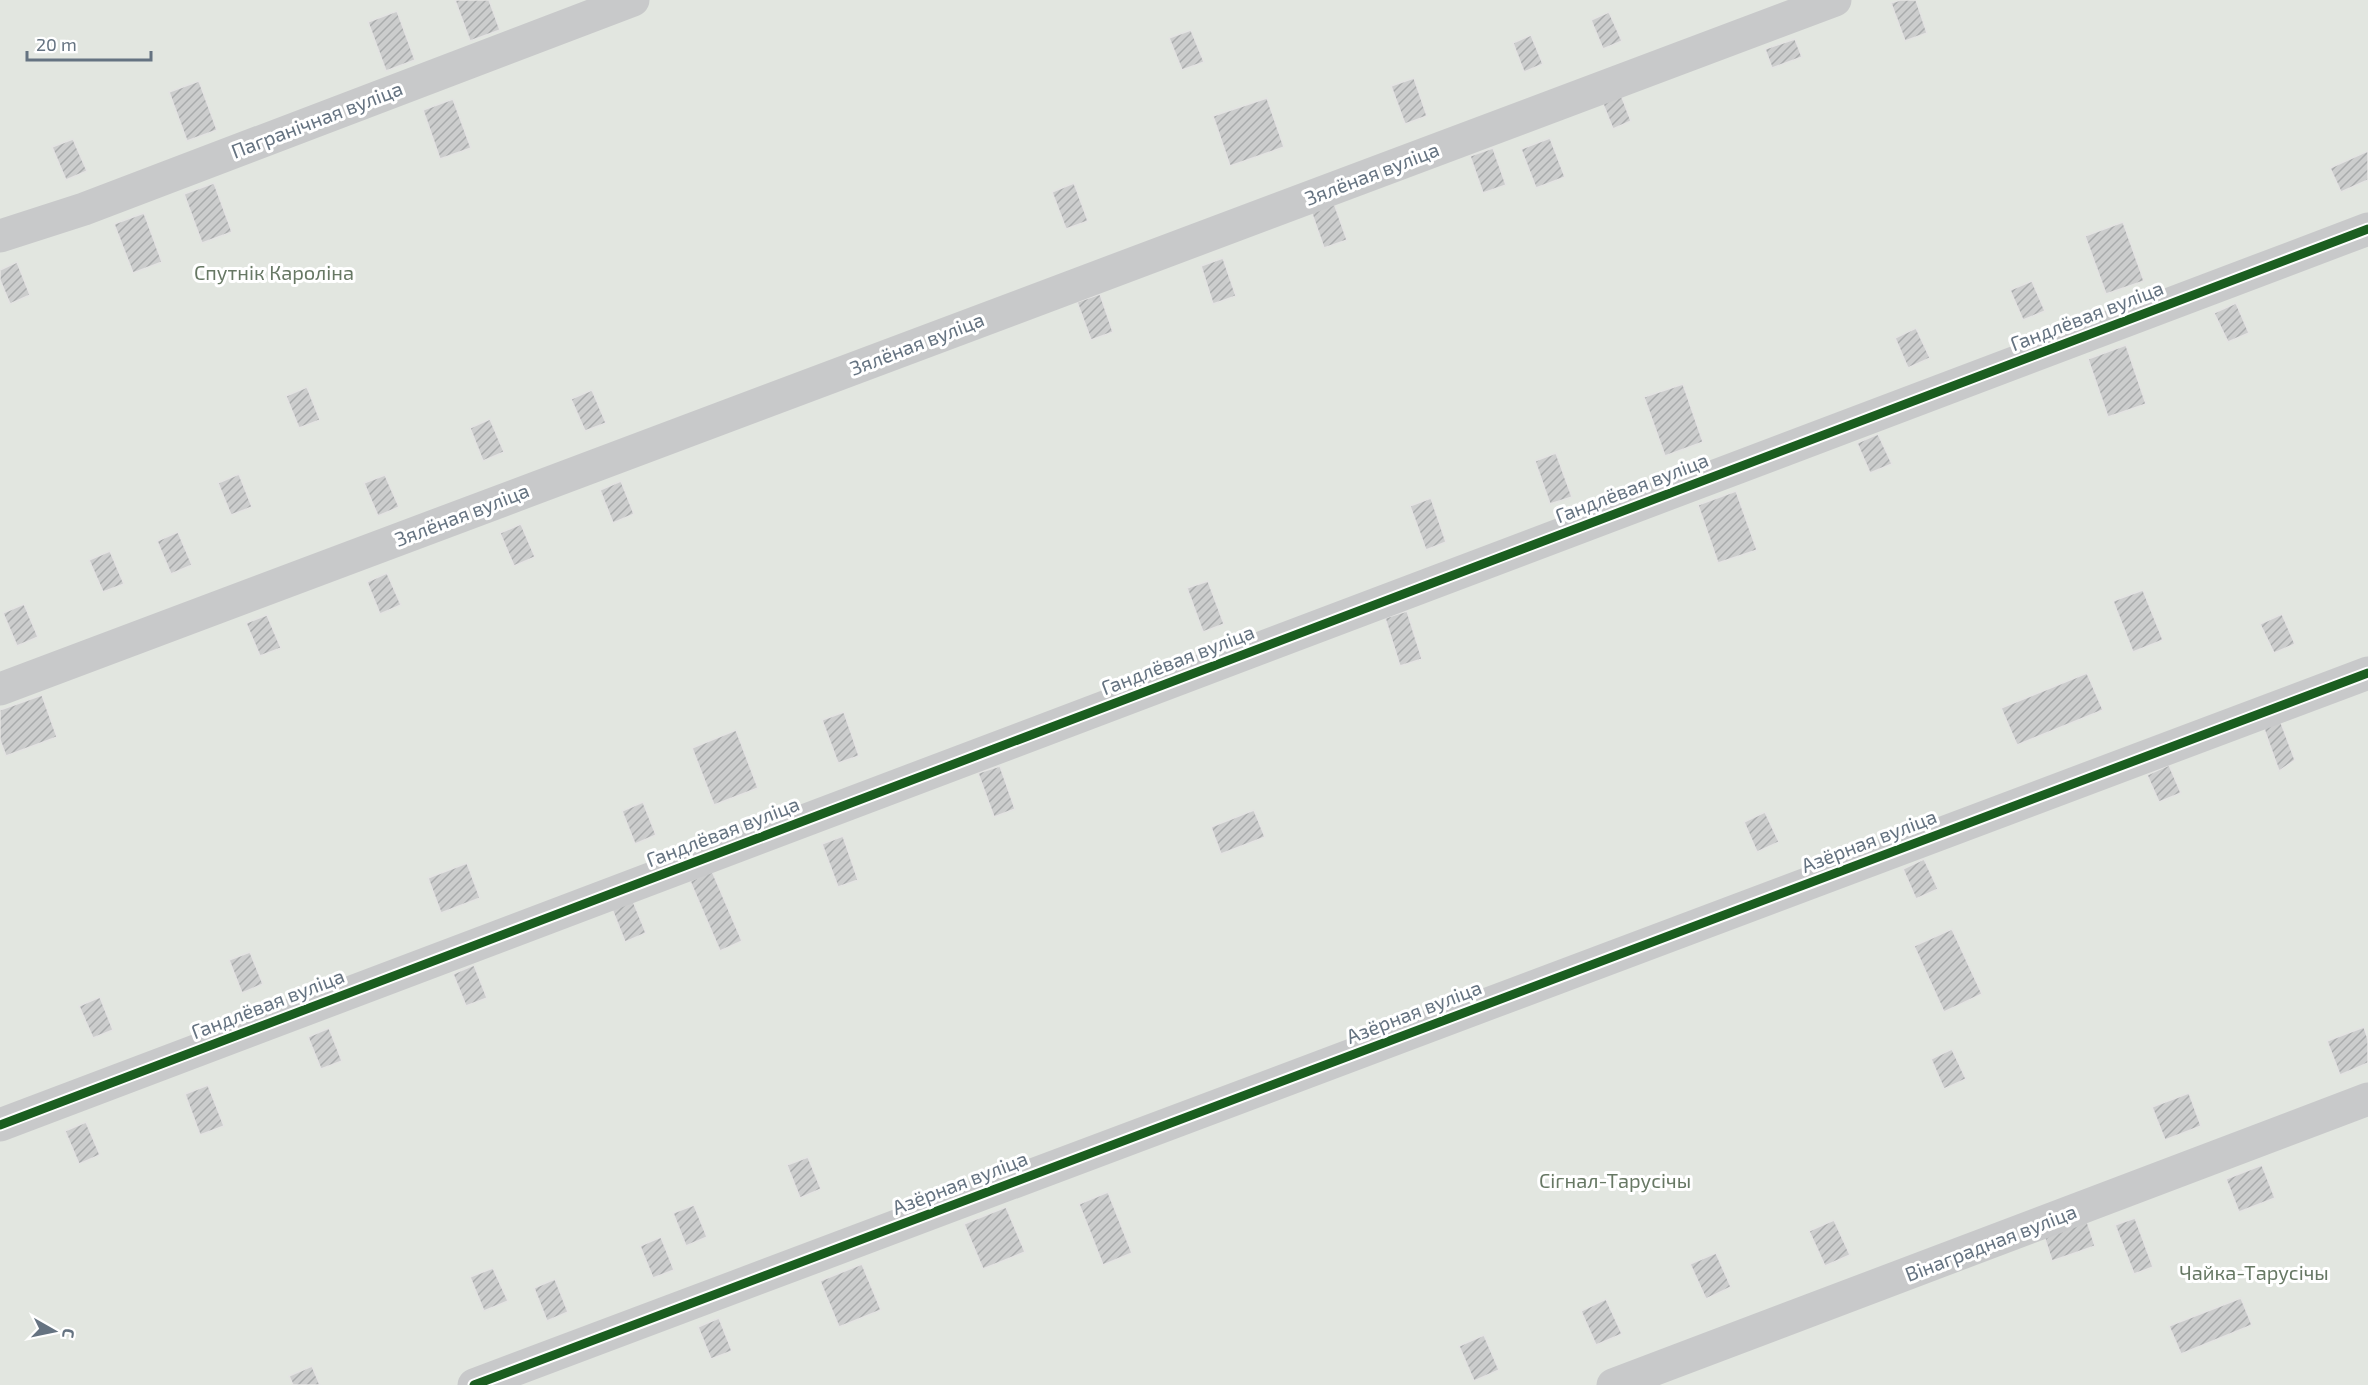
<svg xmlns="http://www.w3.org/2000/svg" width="2368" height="1385" viewBox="0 0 2368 1385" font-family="'Exo 2',sans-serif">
	<defs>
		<pattern id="building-hatch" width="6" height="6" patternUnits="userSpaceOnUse" patternTransform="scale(1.5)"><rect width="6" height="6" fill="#cccdcd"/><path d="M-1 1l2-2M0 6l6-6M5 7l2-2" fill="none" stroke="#a9abac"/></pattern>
	</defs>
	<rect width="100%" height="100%" fill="#f4f4f2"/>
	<!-- green -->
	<rect fill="#e2e6e0" x="0" y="0" width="2368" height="1385"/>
	<!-- building -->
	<g fill="url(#building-hatch)" stroke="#e3e3e2" stroke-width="1.5">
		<path d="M455,0h34l11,30 -30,11z"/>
		<path d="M1900,0h16l11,33 -22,8 -14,-38z"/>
		<path d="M397,11l18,49 -29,11 -18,-49z"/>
		<path d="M1609,12l13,29 -19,8 -12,-29z"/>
		<path d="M1191,30l13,32 -22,8 -13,-32z"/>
		<path d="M1531,35l12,29 -19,8 -11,-29z"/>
		<path d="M1795,39l7,18 -30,11 -7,-19z"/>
		<path d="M1414,78l13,38 -22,8 -14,-38z"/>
		<path d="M199,81l18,49 -30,11 -18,-49z"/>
		<path d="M1620,92l11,29 -18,8 -12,-30z"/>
		<path d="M1267,98l17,49 -54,19 -17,-50z"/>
		<path d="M453,99l18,49 -31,11 -17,-49z"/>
		<path d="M1550,138l15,39 -29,11 -15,-39z"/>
		<path d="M73,139l14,32 -21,9 -14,-33z"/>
		<path d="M1493,148l13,37 -23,8 -13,-37z"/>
		<path d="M2368,151v29l-27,12 -11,-24z"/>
		<path d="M214,183l18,49 -30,11 -18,-49z"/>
		<path d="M1074,183l14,38 -22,8 -14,-37z"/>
		<path d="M1334,203l13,37 -23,8 -13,-37z"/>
		<path d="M144,213l18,49 -29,11 -19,-49z"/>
		<path d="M2123,222l21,59 -38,13 -21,-58z"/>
		<path d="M1223,258l13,38 -23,8 -12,-38z"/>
		<path d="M17,262l13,33 -20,9 -10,-24v-10z"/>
		<path d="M2032,281l13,30 -22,9 -13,-30z"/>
		<path d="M1100,294l13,38 -22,8 -14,-38z"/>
		<path d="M2236,303l13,30 -21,9 -14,-29z"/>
		<path d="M1916,328l14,30 -22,10 -13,-30z"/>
		<path d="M2126,345l20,59 -38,13 -20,-58z"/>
		<path d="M1683,384l20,58 -38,14 -21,-59z"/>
		<path d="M307,387l13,33 -21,8 -13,-32z"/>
		<path d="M592,390l14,33 -21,8 -14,-32z"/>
		<path d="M490,419l14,33 -21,9 -13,-33z"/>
		<path d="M1878,434l14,30 -22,9 -13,-30z"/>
		<path d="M1556,453l16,44 -22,7 -15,-43z"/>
		<path d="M239,474l13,33 -21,8 -13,-32z"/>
		<path d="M385,475l14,32 -21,9 -14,-33z"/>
		<path d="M621,481l13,33 -21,9 -13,-33z"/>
		<path d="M1736,491l21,59 -39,13 -20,-58z"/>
		<path d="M1431,498l15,44 -20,8 -16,-44z"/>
		<path d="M521,524l14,33 -21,9 -14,-33z"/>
		<path d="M178,532l14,33 -21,9 -14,-33z"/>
		<path d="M110,551l14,33 -21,8 -14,-32z"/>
		<path d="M387,573l14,32 -21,9 -13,-32z"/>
		<path d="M1208,581l16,43 -21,8 -16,-44z"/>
		<path d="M2143,590l20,50 -30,12 -20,-51z"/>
		<path d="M24,604l14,33 -21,9 -14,-33z"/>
		<path d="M1407,611l15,48 -22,7 -15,-48z"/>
		<path d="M2282,614l13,30 -21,9 -14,-29z"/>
		<path d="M267,615l14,33 -21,8 -14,-33z"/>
		<path d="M2087,673l16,37 -86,35 -16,-37z"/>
		<path d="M42,695l15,42 -51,19 -6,-16v-30z"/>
		<path d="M844,712l15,44 -21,7 -16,-43z"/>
		<path d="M2280,720l15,40 -16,11 -16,-45z"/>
		<path d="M736,730l22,58 -44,17 -22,-57z"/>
		<path d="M2169,765l12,28 -22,9 -12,-27z"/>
		<path d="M1000,766l15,43 -21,8 -16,-44z"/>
		<path d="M643,802l13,33 -21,9 -13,-33z"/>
		<path d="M1254,810l11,27 -44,17 -10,-27z"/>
		<path d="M1765,812l14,30 -22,10 -13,-30z"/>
		<path d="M843,836l15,44 -20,7 -16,-43z"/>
		<path d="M1924,859l14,30 -22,10 -13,-30z"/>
		<path d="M467,863l13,35 -39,15 -13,-35z"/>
		<path d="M712,871l30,70 -22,10 -30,-70z"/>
		<path d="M633,901l13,32 -21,9 -13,-33z"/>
		<path d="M1952,929l30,65 -38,18 -30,-66z"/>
		<path d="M250,952l13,32 -21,9 -13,-33z"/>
		<path d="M474,965l13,33 -21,8 -13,-32z"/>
		<path d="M100,997l13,33 -20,8 -14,-32z"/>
		<path d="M2364,1027l4,12v24l-28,12 -13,-34z"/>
		<path d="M329,1028l13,33 -21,8 -13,-32z"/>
		<path d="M1952,1049l14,30 -22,10 -13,-30z"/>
		<path d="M208,1085l16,41 -24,9 -15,-41z"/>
		<path d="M2189,1093l12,33 -36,14 -13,-33z"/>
		<path d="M86,1122l14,33 -21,9 -14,-33z"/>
		<path d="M808,1157l13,32 -21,9 -13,-33z"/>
		<path d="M2262,1165l13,33 -36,14 -13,-33z"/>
		<path d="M1108,1192l24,61 -29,12 -24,-61z"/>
		<path d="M694,1205l13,32 -21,9 -13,-33z"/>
		<path d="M1006,1207l19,45 -42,17 -19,-45z"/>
		<path d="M2135,1218l18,49 -19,7 -19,-49z"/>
		<path d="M1834,1220l16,35 -25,11 -16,-35z"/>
		<path d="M2087,1221l8,25 -43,15 -8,-25z"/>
		<path d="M661,1237l13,33 -21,8 -13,-32z"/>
		<path d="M1716,1253l15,34 -25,12 -16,-35z"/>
		<path d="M862,1264l19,46 -42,17 -19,-46z"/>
		<path d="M493,1268l15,33 -24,10 -14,-34z"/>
		<path d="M555,1279l13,33 -21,9 -13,-33z"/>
		<path d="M2241,1298l11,27 -71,29 -12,-28z"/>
		<path d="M1606,1299l16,35 -26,11 -15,-34z"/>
		<path d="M719,1318l13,33 -21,8 -13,-32z"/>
		<path d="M1484,1335l15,35 -25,11 -15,-35z"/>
		<path d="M312,1366l8,19h-27l-4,-9z"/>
	</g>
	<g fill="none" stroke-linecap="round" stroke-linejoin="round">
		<!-- minor -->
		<g stroke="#c8c9ca" stroke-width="33">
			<path d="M0,236l84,-27 549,-209"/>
			<path d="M0,689l1835,-689"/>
			<path d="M0,1125l2368,-896"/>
			<path d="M474,1385l1894,-712"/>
			<path d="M1613,1385l755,-286"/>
		</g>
		<!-- cycleway casing -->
		<g stroke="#fff" stroke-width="13">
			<g id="cycleway">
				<path d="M0,1125l2368,-896"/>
				<path d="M474,1385l1894,-712"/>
			</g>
		</g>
		<!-- cycleway -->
		<use href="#cycleway" stroke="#1b5e20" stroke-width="9"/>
	</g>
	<g text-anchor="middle" stroke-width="6" stroke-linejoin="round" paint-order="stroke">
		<!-- street labels -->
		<g font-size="20" fill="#657381" stroke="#fff">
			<text transform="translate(317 120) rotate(-21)" y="7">Пагранічная вуліца</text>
			<text transform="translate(1372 174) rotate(-21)" y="7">Зялёная вуліца</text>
			<text transform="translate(2087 316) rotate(-21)" y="7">Гандлёвая вуліца</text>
			<text transform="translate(917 344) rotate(-21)" y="7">Зялёная вуліца</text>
			<text transform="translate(1632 488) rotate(-21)" y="7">Гандлёвая вуліца</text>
			<text transform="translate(462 515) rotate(-21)" y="7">Зялёная вуліца</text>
			<text transform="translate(1178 660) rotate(-21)" y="7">Гандлёвая вуліца</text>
			<text transform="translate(723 832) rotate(-21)" y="7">Гандлёвая вуліца</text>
			<text transform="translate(1869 841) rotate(-21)" y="7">Азёрная вуліца</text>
			<text transform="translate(268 1004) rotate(-21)" y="7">Гандлёвая вуліца</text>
			<text transform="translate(1414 1012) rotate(-21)" y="7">Азёрная вуліца</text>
			<text transform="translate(960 1183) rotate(-21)" y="7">Азёрная вуліца</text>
			<text transform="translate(1991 1243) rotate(-21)" y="7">Вінаградная вуліца</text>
		</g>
		<!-- park labels -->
		<g font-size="20" fill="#677864" stroke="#fff">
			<text x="274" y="280">Спутнік Кароліна</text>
			<text x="1615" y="1188">Сігнал-Тарусічы</text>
			<text x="2254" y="1280">Чайка-Тарусічы</text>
		</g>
	</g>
	<!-- north arrow -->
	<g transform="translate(54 1331) rotate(99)" stroke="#ffffff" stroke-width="4.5" paint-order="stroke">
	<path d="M0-4.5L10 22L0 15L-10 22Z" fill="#657381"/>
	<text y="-9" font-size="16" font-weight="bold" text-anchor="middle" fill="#657381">С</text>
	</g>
	<!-- scale -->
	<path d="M27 51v9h124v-9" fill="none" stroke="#657381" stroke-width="3"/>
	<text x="36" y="51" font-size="18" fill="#657381" stroke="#ffffff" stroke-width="4.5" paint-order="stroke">20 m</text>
</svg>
